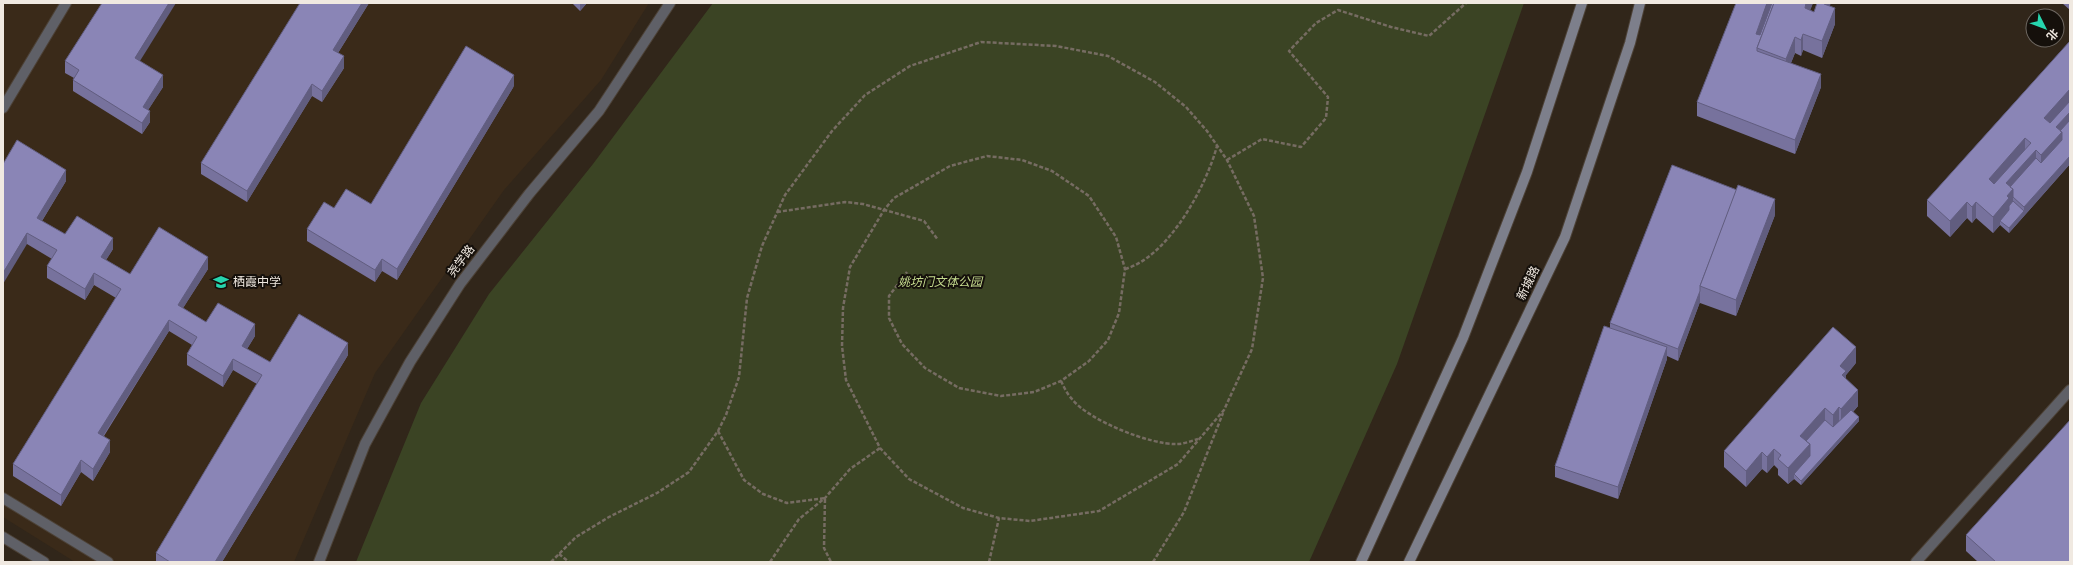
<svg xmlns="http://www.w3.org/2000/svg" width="2073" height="565" viewBox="0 0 2073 565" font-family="Spectral,'Noto Sans SC',serif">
	<rect width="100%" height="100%" fill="#31261a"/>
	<!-- built -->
	<path fill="#3a2a19" d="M3,3h646l-48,77 -97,110 -129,183 -81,189h-219l-72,-45z"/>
	<!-- green -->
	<path fill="#3b4424" d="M713,3h811l-127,361 -88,198h-953l65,-159 68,-109 104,-130z"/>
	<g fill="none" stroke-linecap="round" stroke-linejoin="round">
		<!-- service casing -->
		<g stroke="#4c4136" stroke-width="12">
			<g id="service">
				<path d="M3,108l63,-105"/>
				<path d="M3,498l105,64"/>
			</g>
		</g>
		<!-- minor casing -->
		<g stroke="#4c4136" stroke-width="12">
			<g id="minor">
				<path d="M3,537l41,25"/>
				<path d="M319,562l46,-118 45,-82 50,-78 69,-90 70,-83 71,-108"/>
				<path d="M1916,562l154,-172"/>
			</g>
		</g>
		<!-- secondary casing -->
		<g stroke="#4c4136" stroke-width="12">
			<g id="secondary">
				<path d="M1361,562l102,-224 64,-166 55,-169"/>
				<path d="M1409,562l156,-325 65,-194 10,-40"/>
			</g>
		</g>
		<!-- path -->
		<g stroke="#766c62" stroke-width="2.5" stroke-dasharray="4 2" stroke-linecap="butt">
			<path d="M1227,160l35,-21 39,8 25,-29 2,-21 -39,-46 27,-28 22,-13 53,17 38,9 37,-33"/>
			<path d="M777,212l68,-10 18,2 61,17 14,19"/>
			<path d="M1125,269c43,-12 81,-82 92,-123"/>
			<path d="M1061,381c3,6 6,13 11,18 16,21 78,46 105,45 7,0 14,-3 21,-5"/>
			<path d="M718,431l26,49 19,14 24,9 38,-5 -1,50 7,14"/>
			<path d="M559,554l10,8"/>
			<path d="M551,562l25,-25 33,-20 48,-24 32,-21 29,-41 8,-16 13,-38 8,-79 15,-52 23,-51 47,-64 33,-36 45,-29 71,-24 75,4 52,10 47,26 31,25 21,24 20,29 27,56 9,62 -11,71 -28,61 -46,54 -79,47 -69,10 -31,-3 -36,-10 -54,-29 -29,-31 -34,-68 -4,-34 1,-38 7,-41 34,-57 10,-12 56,-32 37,-10 35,4 30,11 37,25 27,41 9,32 -6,44 -11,27 -19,21 -28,20 -27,11 -33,4 -42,-8 -34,-20 -23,-24 -13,-26v-22l18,-24"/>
			<path d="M770,562l29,-43 26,-21 25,-29 30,-21"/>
			<path d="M989,562l10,-44"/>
			<path d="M1153,562l31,-50 39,-99"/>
		</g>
		<!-- service -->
		<use href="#service" stroke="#5f6067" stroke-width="10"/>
		<!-- minor -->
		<use href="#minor" stroke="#5f6067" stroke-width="10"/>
		<!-- secondary -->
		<use href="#secondary" stroke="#7d7f8b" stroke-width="10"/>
	</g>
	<!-- wall -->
	<g fill="#77729d">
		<path d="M369,3l-31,50 6,15 -22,34 -10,-6 -65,106 -46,-28v-11z"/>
		<path d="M572,3h15l-7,8z"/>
		<path d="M1772,3h41l-3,7 4,2 15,-6 6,18 -13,34 -19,-8 -2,6 -6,-3 -4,10 30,24 -26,67 -98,-38v-14z"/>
		<path d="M2062,3h8v7z"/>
		<path d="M2070,41v123l-61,69 -9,-8 -7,8 -17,-15 -4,5 -5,-5 -17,19 -23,-21v-16z"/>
		<path d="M65,61h75l23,26 -15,23 2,12 -8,12 -69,-43v-11l1,-2 -9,-5z"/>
		<path d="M514,86l-117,194 -15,-9 -7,11 -68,-41v-12l27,-21 37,-4z"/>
		<path d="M17,140l49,41 -24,40 23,13 48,15 -7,11 24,14 78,-5 -25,39 23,14 49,14 -8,13 23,13 78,-7 -126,207h-66v-9l101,-169 -24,-14 -10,17 -36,-22v-11l5,-9 -23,-14 -65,105 6,16 -17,29 -12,-9 -20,34 -48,-30v-12l103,-166 -22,-13 -9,15 -38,-22v-12l5,-7 -25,-15z"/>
		<path d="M1775,215l-39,101 -36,-13v-1l-22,59 -11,-5v3l-49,140 -63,-22v-11l55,-138v-5z"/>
		<path d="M1856,363l-10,12v4l12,27 -5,6 6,9 -58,64 -7,-6 -6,5 -10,-9v-6l-4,-4 -7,8 -5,-4 -16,18 -22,-20v-16z"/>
		<path d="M1966,535l104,27h-92l-12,-11z"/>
	</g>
	<!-- shaded-wall -->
	<g fill="#615d7f">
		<path d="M169,3h7l-41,66v-11z"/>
		<path d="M362,3h7l-36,58v-11z"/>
		<path d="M580,3h7l-7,8z"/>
		<path d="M1767,3h5l-16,44v-13z"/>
		<path d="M1806,3h7l-8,21v-16z"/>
		<path d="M1824,3h7l-7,17z"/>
		<path d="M1835,8v16l-13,34v-17z"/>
		<path d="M1803,34v16l-2,6v-16z"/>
		<path d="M1795,37v16l-9,22v-16z"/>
		<path d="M344,56v12l-22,34v-11z"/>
		<path d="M1821,74v13l-26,67v-14z"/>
		<path d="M163,75v12l-20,31v-11z"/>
		<path d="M514,75v11l-117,194v-11z"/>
		<path d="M312,84v12l-65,106v-11z"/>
		<path d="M2070,89v16l-26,29v-16z"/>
		<path d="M150,111v11l-8,12v-11z"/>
		<path d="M2070,112v16l-8,20 -21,23v-16l15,-28z"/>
		<path d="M2025,138v16l-36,41v-16z"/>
		<path d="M2036,150v17l-23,25v14l-13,15v4l-7,8v-16l13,-34z"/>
		<path d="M2070,156v8l-61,69v-5l15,-17v-4z"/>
		<path d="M66,170v11l-29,48v-11z"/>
		<path d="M1775,199v16l-39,101v-16z"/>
		<path d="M1967,202v16l-17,19v-16z"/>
		<path d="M1976,202v16l-4,5v-16z"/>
		<path d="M27,233v11l-24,40v-11z"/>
		<path d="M113,238v11l-12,19v-11z"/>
		<path d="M208,257v12l-30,47v-11z"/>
		<path d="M382,259v12l-7,11v-12z"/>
		<path d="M94,273v12l-9,15v-11z"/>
		<path d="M1700,291v11l-22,59v-12z"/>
		<path d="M169,320v11l-71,113v-11z"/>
		<path d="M255,324v12l-13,21v-11z"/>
		<path d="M348,343v12l-126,207h-7z"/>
		<path d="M1667,347v12l-49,140v-12z"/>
		<path d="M1856,347v16l-10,12v12l-4,-7 -2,-14z"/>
		<path d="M233,359v11l-10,17v-11z"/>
		<path d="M1858,390v16l-17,19v-16z"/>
		<path d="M1839,407v17l-6,7v-16z"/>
		<path d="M1825,408v16l-23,26 -2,-14z"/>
		<path d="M1859,417v4l-58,64v-4z"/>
		<path d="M110,440v12l-17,29v-12z"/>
		<path d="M1810,444v17l-16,13v5l-6,5v-16z"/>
		<path d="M1774,449v16l-7,8v-16z"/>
		<path d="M1762,452v17l-16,18v-16z"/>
		<path d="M81,460v12l-20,34v-11z"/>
	</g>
	<!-- building -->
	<g fill="#8a85b6" stroke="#615d7f" fill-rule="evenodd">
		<path d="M102,3h67l-34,55 28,17 -20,32 7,4 -8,12 -69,-43 6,-10 -14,-9z"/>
		<path d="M300,3h62l-29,47 11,6 -22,35 -10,-7 -65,107 -46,-28z"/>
		<path d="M1736,3h31l-11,31 4,1 12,-32h2l-17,45v3l64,23 -26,66 -98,-38z"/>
		<path d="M1774,3h32l-1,5 9,4 3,-9h7v1l11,4 -13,33 -19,-7 -2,6 -6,-3 -9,22 -29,-11z"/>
		<path d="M2070,41v48l-26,29 6,5 20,-22v11l-14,15 6,5 -21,23 -5,-5 -30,33 7,6 -6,7 2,2 -16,19 -17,-15 -4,5 -5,-5 -17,19 -23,-21zM2025,138l6,5 -37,41 -5,-5z"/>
		<path d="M466,46l48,29 -117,194 -15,-10 -7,11 -68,-41 17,-27 10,6 12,-19 25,15z"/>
		<path d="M2070,120v36l-46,51 -11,-10v-8l-3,-2 26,-29 5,5 21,-23v-8l-2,-1z"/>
		<path d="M17,140l49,30 -29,48 28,16 12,-18 36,22 -12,19 29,17 29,-47 49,30 -30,48 28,17 12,-19 37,21 -13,22 28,16 29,-48 49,29 -133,219h-45l-14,-9 106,-178 -29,-16 -10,17 -36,-22 10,-17 -28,-17 -71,113 12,7 -17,29 -12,-9 -20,35 -48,-31 108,-175 -27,-16 -9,16 -38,-23 10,-16 -30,-17 -24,40v-109z"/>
		<path d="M1672,165l65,25 -37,96v5l-22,58 -68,-26z"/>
		<path d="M1738,185l37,14 -39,101 -36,-14z"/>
		<path d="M2013,201l11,10 -15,17 -9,-7 9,-11v-4z"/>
		<path d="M1604,326l63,21 -49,140 -63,-21z"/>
		<path d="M1833,327l23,20 -16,19 6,5 -4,4 16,15 -17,19 -2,-2 -6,8 -8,-7 -25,28 10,8 -22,24 -10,-9 3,-4 -7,-6 -7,8 -5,-5 -16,19 -22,-20z"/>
		<path d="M1851,410l8,7 -58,64 -7,-7 16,-18v-12l-4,-3 19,-21 8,7z"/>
		<path d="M2070,420v142h-74l-30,-27z"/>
	</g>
	<!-- icons -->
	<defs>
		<g id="school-bare" transform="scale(1.2)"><path d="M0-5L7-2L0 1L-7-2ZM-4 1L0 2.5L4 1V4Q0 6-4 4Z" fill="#26d5ae" stroke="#15100b" stroke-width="2.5" paint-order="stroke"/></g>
	</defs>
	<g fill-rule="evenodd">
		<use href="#school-bare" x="221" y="282"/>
	</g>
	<g text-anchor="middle" stroke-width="4" stroke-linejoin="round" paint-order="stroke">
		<!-- street labels -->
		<g font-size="12" fill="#f0e9e1" stroke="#15100b">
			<text transform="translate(461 261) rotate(-53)" y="4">尧学路</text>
			<text transform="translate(1528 283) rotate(-64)" y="4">新城路</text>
		</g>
		<!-- poi labels -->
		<g font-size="12" fill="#f0e9e1" stroke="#15100b" text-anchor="start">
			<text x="233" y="286">栖霞中学</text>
		</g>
		<!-- park labels -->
		<g font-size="12" font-style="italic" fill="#c5db8e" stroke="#15100b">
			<text x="940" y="286">姚坊门文体公园</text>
		</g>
	</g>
	<!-- border -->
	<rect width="2073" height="565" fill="none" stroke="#f0e9e1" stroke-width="8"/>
	<!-- north arrow -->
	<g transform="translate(2045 28) rotate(132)"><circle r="19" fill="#15100b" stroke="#6d6761"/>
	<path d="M0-3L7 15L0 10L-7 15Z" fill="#26d5ae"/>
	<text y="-6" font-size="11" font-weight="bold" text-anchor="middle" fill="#f0e9e1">北</text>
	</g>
</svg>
